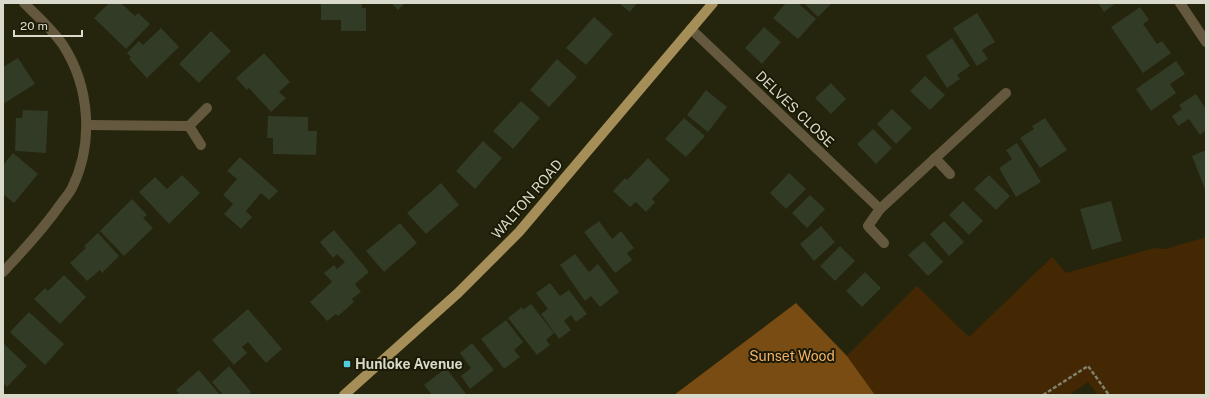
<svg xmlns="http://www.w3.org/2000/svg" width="1209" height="398" viewBox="0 0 1209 398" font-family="'Public Sans',sans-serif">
	<rect width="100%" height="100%" fill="#25240c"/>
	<!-- green -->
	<path fill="#442803" d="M1206,237v158h-108l-10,-13 -19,13h-194l-28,-39 70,-70 52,51 83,-80 14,16 88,-25 11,1z"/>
	<!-- forest -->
	<path fill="#784c13" d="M796,303l51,53 28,39h-201z"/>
	<!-- building -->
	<g fill="#313b25">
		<path d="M109,3h12l14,13 3,-3 12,11 -24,25 -32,-31z"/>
		<path d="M321,3h41v5h4v23h-25v-11h-20z"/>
		<path d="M391,3h14l-7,7z"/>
		<path d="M619,3h18l-7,9z"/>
		<path d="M786,3h12l18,16 -18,20 -25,-21z"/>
		<path d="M804,3h28l-14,14z"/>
		<path d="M1098,3h18l-12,9z"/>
		<path d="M1140,7l9,13 -6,4 14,20 5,-3 9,12 -28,20 -32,-46z"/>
		<path d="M977,13l18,29 -13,8 6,9 -11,7 -24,-38z"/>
		<path d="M594,17l19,17 -27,31 -20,-17z"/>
		<path d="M764,27l17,15 -19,22 -17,-16z"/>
		<path d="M161,28l18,19 -32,31 -18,-19 2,-2 -4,-4 12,-12 4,4z"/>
		<path d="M211,31l20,20 -32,32 -20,-19z"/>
		<path d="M952,38l18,28 -13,9 3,4 -13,9 -21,-32z"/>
		<path d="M264,53l26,29 -11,10 7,6 -15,14 -22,-24 -2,2 -11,-12z"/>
		<path d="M18,58l17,26 -32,20v-37z"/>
		<path d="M557,59l20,18 -28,30 -19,-17z"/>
		<path d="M1176,61l9,13 -15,10 6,9 -25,18 -15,-22z"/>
		<path d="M925,76l20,19 -15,15 -20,-19z"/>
		<path d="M831,83l15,16 -15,15 -16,-16z"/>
		<path d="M706,90l21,17 -19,25 -21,-17z"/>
		<path d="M1196,94l10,15v21l-6,5 -11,-16 -11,7 -6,-10 10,-7 -3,-4z"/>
		<path d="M521,101l19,17 -27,31 -20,-18z"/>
		<path d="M892,109l20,19 -16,16 -19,-20z"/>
		<path d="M23,110l25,1 -2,42 -31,-2 1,-33h6z"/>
		<path d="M268,116l40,1v14h9l-1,24 -43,-1v-16h-6z"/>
		<path d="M684,118l21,18 -19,21 -21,-18z"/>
		<path d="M1045,118l22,32 -27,18 -20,-30 14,-9 -2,-3z"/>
		<path d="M873,129l19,19 -16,16 -19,-20z"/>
		<path d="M483,141l19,17 -27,31 -19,-18z"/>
		<path d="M1017,143l24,39 -25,15 -17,-29 13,-9 -6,-9z"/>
		<path d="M1206,150v42l-14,-36z"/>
		<path d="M13,153l25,21 -24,29 -11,-9v-29z"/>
		<path d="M240,157l38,34 -9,9 -8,-7 -15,18 6,6 -11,12 -17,-15 9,-10 -10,-9 14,-16 -10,-8z"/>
		<path d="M648,158l22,22 -18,19 3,3 -9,10 -10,-10 -6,5 -17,-16 12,-13 2,2z"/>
		<path d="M789,173l17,16 -20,20 -16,-16z"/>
		<path d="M182,175l18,18 -31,31 -30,-32 16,-15 12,12z"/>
		<path d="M989,175l21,21 -14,14 -22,-21z"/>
		<path d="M441,183l18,22 -33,29 -19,-21z"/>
		<path d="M810,195l15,14 -18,19 -15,-15z"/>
		<path d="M132,199l15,16 -4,3 10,10 -29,28 -24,-25z"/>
		<path d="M963,201l20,20 -14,14 -20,-20z"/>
		<path d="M1111,201l11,40 -30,9 -12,-41z"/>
		<path d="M599,221l13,18 9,-8 13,17 -7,5 5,7 -17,13 -31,-41z"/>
		<path d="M944,221l20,21 -15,14 -19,-22z"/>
		<path d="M400,223l17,20 -33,29 -18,-21z"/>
		<path d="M821,226l14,16 -21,19 -14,-17z"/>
		<path d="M334,230l35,42 -14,12 6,8 -9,7 2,3 -16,14 -2,-2 -9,7 -17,-19 22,-20 -8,-9 10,-8 3,4 8,-7 -8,-8 -4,4 -13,-16z"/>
		<path d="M98,233l21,23 -17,17 -2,-3 -13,11 -17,-18 16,-15 -2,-2z"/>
		<path d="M924,241l19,21 -15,14 -20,-21z"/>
		<path d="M840,246l15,15 -20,20 -15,-15z"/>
		<path d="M575,254l14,18 9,-8 21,28 -19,15 -9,-11 -6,5 -25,-36z"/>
		<path d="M865,272l16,16 -19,19 -16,-16z"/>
		<path d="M64,275l22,22 -26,27 -26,-25 11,-11 3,3z"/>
		<path d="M550,283l10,13 9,-6 18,24 -11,8 -5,-7 -7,6 7,9 -12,9 -18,-25 7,-5 -12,-16z"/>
		<path d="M531,304l23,29 -8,7 4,5 -13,10 -29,-37 14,-11 1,3z"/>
		<path d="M248,309l34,40 -16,14 -18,-21 -6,5 5,6 -13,12 -22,-25z"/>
		<path d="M29,312l35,32 -19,21 -35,-33z"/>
		<path d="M506,320l17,22 -9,8 6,7 -16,12 -23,-30z"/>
		<path d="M3,343l24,23 -20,21 -4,-4z"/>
		<path d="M472,343l22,27 -24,19 -9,-13 10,-8 -11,-15z"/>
		<path d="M229,366l22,26 -3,3h-25l-11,-13z"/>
		<path d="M446,368l20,26 -1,1h-33l-8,-10z"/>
		<path d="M199,370l21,25h-40l-4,-5z"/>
	</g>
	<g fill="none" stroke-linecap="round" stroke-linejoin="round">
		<!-- path -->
		<path stroke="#81806d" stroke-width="2.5" stroke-dasharray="4 2" stroke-linecap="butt" d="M1043,395l45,-29 21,29"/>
		<!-- minor -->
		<g stroke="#64593f" stroke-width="10">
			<path d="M1180,3l26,39"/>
			<path d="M691,29l189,180"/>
			<path d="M87,125l102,1"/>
			<path d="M201,145l-12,-19 18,-18"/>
			<path d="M935,158l15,16"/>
			<path d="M884,243l-16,-17 12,-17 126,-116"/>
			<path d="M3,272c20,-21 40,-43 57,-67 4,-6 9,-11 12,-17 22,-45 18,-101 -9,-143 -11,-16 -26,-29 -39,-42"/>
		</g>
		<!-- primary -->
		<path stroke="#a58e58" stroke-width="10" d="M344,395l114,-102 61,-61 194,-229"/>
	</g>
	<!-- markers -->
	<rect fill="#53cbdc" stroke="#1b1a04" stroke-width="1.5" x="343" y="360" width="8" height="8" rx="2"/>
	<g text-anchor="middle" stroke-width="4" stroke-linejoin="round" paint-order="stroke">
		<!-- street labels -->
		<g font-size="14" fill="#dadacc" stroke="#1b1a04">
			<text transform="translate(795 109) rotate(44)" y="5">DELVES CLOSE</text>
			<text transform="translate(527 199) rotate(-49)" y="5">WALTON ROAD</text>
		</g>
		<!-- park labels -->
		<g font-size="14" fill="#f6b268" stroke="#1b1a04">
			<text x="792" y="361">Sunset Wood</text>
		</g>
		<!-- poi labels -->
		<g font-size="14" font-weight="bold" fill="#dadacc" stroke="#1b1a04" text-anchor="start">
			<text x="355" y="369">Hunloke Avenue</text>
		</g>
	</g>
	<!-- border -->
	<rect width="1209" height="398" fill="none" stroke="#dadacc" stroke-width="8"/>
	<!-- scale -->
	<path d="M14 30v6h68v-6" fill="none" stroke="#dadacc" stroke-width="2"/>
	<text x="20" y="30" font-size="12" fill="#dadacc" stroke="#1b1a04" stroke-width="3" paint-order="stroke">20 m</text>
</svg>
